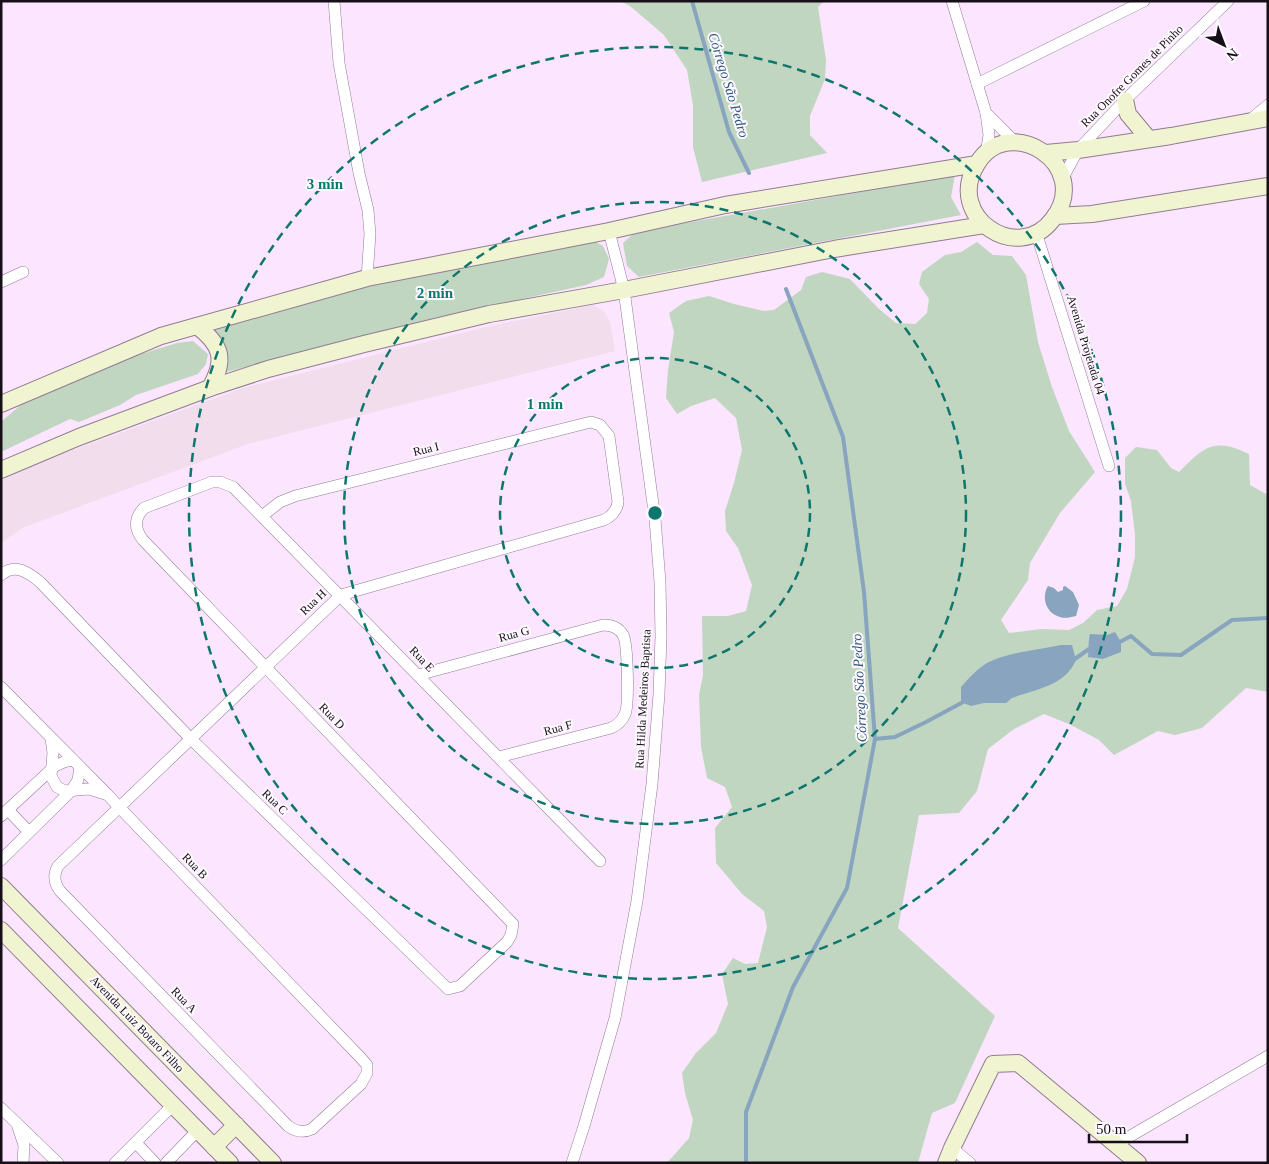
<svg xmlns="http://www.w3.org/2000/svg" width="1269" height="1164" viewBox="0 0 1269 1164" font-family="'Times New Roman',serif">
	<rect width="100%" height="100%" fill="#fbe5ff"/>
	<!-- commercial -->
	<path fill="#f1ddec" d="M593,305l11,6 6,11 5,29 -367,93 -226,84 -21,15v-62l31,-16 211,-77 243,-61z"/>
	<!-- green -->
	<g fill="#c0d6c0">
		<path d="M620,1h204l-6,6 8,53 -1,19 -15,37v19l17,18 -125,29 -9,-35v-42l-6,-35 -23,-35 -34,-29z"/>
		<path d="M955,175l-4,22 10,18 -322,62 -12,-11 -4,-23 12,-11z"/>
		<path d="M592,240l11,6 6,13 -5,18 -18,8 -152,33 -208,54 -1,-23 -13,-20 145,-41z"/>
		<path d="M977,242l16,13 19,1 14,19 12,67 14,45 17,44 26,41 -35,41 -30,50 -2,17 -27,40 8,13 32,-4 28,1 14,-7 14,-13 20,-4 10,-17 8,-32v-22l-4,-34 -6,-17v-26l11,-11 21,3 14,18 8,4c25,-25 35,-35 70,-18l1,31 18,10v197l-22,-4 -44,40 -27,7 -17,-4 -44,24 -15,-15 -30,-16 -25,-10 -30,15 -26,20 -11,42 -18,22 -40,2 -21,113 97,88 -40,87 -23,10 -14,50h-251l22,-25 4,-18 -8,-27 -3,-20 14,-20 20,-20 12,-29 -6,-30 11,-16 12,6 13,-1 9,-36 -3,-16 -22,-17 -26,-31 -1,-35 17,-21 -7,-20 -18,-9 -6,-31 -2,-52 4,-20 -1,-59h26l18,-5 6,-26 -14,-37 -12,-17 -1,-20 9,-28 8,-33 -6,-32 -21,-20 -24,8 -14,8 -11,-16 2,-28 6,-38 -5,-19 17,-12 23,-5 25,8 30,7 10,-1 27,-20 5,-13 16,-5 28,7 28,29 18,15 19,1 12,-11 2,-14 -10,-15 3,-12 23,-17 16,-3z"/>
		<path d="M193,341l15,13 -2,10 -8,10 -62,21 -16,10 -41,17 -9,-3 -69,33v-30l30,-26 74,-31 72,-22z"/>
	</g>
	<!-- water -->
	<g fill="#89a4bf">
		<path d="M1048,586l6,2 4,4 5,-2v-3l2,-1 8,6 6,13 -3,11c-5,1 -11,3 -16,1 -14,-4 -19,-19 -12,-31z"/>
		<path d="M1115,632l6,10v10l-18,7 -15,-2c1,-8 0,-15 2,-23l17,1z"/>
		<path d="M1061,645h11l4,15c-11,26 -40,29 -64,38l-6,5h-22l-13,3 -10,-4v-15c8,-9 16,-18 26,-24 20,-11 51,-13 74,-18z"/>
	</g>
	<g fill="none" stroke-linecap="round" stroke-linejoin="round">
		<!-- stream -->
		<g stroke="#89a4bf" stroke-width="4">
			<path d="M692,1l37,131 20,41"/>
			<path d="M1118,643l13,-7 21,18 29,1 51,-35 36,-2"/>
			<path d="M1072,661l17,-12 5,-1"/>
			<path d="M875,739l20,-2 31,-15 39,-21"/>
			<path d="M746,1163v-51l47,-125 54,-99 28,-149 -11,-147 -21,-155 -57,-148"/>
		</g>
		<!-- street casing -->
		<g stroke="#907c93" stroke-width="12">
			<g id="street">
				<path d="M334,1l5,62 20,110 9,37 2,24 -3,44"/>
				<path d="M952,1l34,112 3,22 -3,19"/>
				<path d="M977,84l167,-83"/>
				<path d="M986,113l29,29"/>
				<path d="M1250,120l18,-15"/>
				<path d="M1063,182l2,-8 13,-24 47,-50 103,-99"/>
				<path d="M1036,232l73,234"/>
				<path d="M1,282l22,-10"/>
				<path d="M1,575c14,-12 27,-3 39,7l151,157 257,250 12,-3 47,-44 4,-7 2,-11 -370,-384c-9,-11 -9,-22 1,-32l68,-26h8l13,5 367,374"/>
				<path d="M418,675l185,-50c8,0 16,3 20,10 5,8 6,71 2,79 -3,7 -7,11 -14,14l-112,29"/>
				<path d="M1,687l106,107 12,13 241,250 7,8v8l-6,11 -49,45c-9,4 -16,3 -24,-3l-228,-235c-6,-8 -7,-16 -2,-25l283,-271 263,-75c8,-4 13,-9 14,-18l-9,-66 -9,-11 -9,-3 -296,74 -15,6 -18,14"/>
				<path d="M51,738l2,15 -2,23 6,11 8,4 24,-2 16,5"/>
				<path d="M8,810l21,22"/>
				<path d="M1,816l54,-50 9,-4 9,-2"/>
				<path d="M1,860l70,-69 7,-11 2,-13"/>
				<path d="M1,1108l57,55"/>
				<path d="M18,1127l6,18 -1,18"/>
				<path d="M136,1143l19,20"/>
				<path d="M1115,1145l153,-89"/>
				<path d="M952,1148l18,15"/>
				<path d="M115,1163l58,-58"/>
				<path d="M166,1163l32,-33"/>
				<path d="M572,1163l12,-37 31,-108 22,-117 15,-117 7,-90 2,-58 -1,-54 -5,-63 -31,-229 -15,-59"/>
			</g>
		</g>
		<!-- secondary casing -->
		<g stroke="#907c93" stroke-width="18">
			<g id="secondary">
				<path d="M1125,100l3,14 20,24"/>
				<path d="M1046,153l32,-3 93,-14 97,-18"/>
				<path d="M1055,216l37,-2 176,-28"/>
				<path d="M197,326c25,19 29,34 13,62"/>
				<path d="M1,404l160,-68 206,-58 242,-47 116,-26 252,-41c31,-53 117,1 76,55 -35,47 -109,-3 -76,-55"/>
				<path d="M1,470l78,-33 131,-49 58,-19 96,-25 125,-30 135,-24 210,-41 150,-24"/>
				<path d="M1,886l272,277"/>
				<path d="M1,930l229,233"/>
				<path d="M214,1147l22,-22"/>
				<path d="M946,1163l6,-15 41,-84 25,-1 120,100"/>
			</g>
		</g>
		<!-- street -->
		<use href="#street" stroke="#fff" stroke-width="11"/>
		<!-- secondary -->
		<use href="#secondary" stroke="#f1f4d0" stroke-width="16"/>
	</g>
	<!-- distance rings -->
	<g fill="none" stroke="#0f766e" stroke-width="2.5" stroke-dasharray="9 6">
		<circle cx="655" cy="513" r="155"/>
		<circle cx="655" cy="513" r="311"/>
		<circle cx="655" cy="513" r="466"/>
	</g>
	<g text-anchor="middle" stroke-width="4" stroke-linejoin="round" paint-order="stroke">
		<!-- street labels -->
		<g font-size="12" fill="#170f18" stroke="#fef9fe">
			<text transform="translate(1132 76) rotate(-45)" y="4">Rua Onofre Gomes de Pinho</text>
			<text transform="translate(1086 345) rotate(73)" y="4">Avenida Projetada 04</text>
			<text transform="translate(426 449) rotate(-14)" y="4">Rua I</text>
			<text transform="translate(313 602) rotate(-44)" y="4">Rua H</text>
			<text transform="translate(514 634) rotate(-15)" y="4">Rua G</text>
			<text transform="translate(422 659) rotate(46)" y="4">Rua E</text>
			<text transform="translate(643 699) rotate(-87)" y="4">Rua Hilda Medeiros Baptista</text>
			<text transform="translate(332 716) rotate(46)" y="4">Rua D</text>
			<text transform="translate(558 728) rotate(-15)" y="4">Rua F</text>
			<text transform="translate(275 802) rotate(44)" y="4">Rua C</text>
			<text transform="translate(195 866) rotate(46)" y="4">Rua B</text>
			<text transform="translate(184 1000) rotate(46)" y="4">Rua A</text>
			<text transform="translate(137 1024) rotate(46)" y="4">Avenida Luiz Botaro Filho</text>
		</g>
		<!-- water labels -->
		<g font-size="14" font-style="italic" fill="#2c577e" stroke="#fef9fe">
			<text transform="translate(729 85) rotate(73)" y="5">Córrego São Pedro</text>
			<text transform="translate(859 688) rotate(-93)" y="5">Córrego São Pedro</text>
		</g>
	</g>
	<circle cx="655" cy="513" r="8" fill="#0f766e" stroke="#fef9fe" stroke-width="2.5"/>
	<g font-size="15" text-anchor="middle" font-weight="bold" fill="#0f766e" stroke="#fef9fe" stroke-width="4" stroke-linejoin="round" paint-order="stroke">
		<text x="325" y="189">3 min</text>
		<text x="435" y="298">2 min</text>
		<text x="545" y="409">1 min</text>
	</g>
	<!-- border -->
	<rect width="1269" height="1164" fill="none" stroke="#170f18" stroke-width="5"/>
	<!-- north arrow -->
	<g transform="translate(1224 45) rotate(138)" stroke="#fef9fe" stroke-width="4" paint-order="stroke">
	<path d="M0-4L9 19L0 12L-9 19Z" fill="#170f18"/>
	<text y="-8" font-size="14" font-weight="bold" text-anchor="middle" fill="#170f18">N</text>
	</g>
	<!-- scale -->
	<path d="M1089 1134v8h98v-8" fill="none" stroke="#170f18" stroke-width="2.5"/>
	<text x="1096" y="1134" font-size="15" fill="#170f18" stroke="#fef9fe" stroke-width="4" paint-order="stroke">50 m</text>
</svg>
